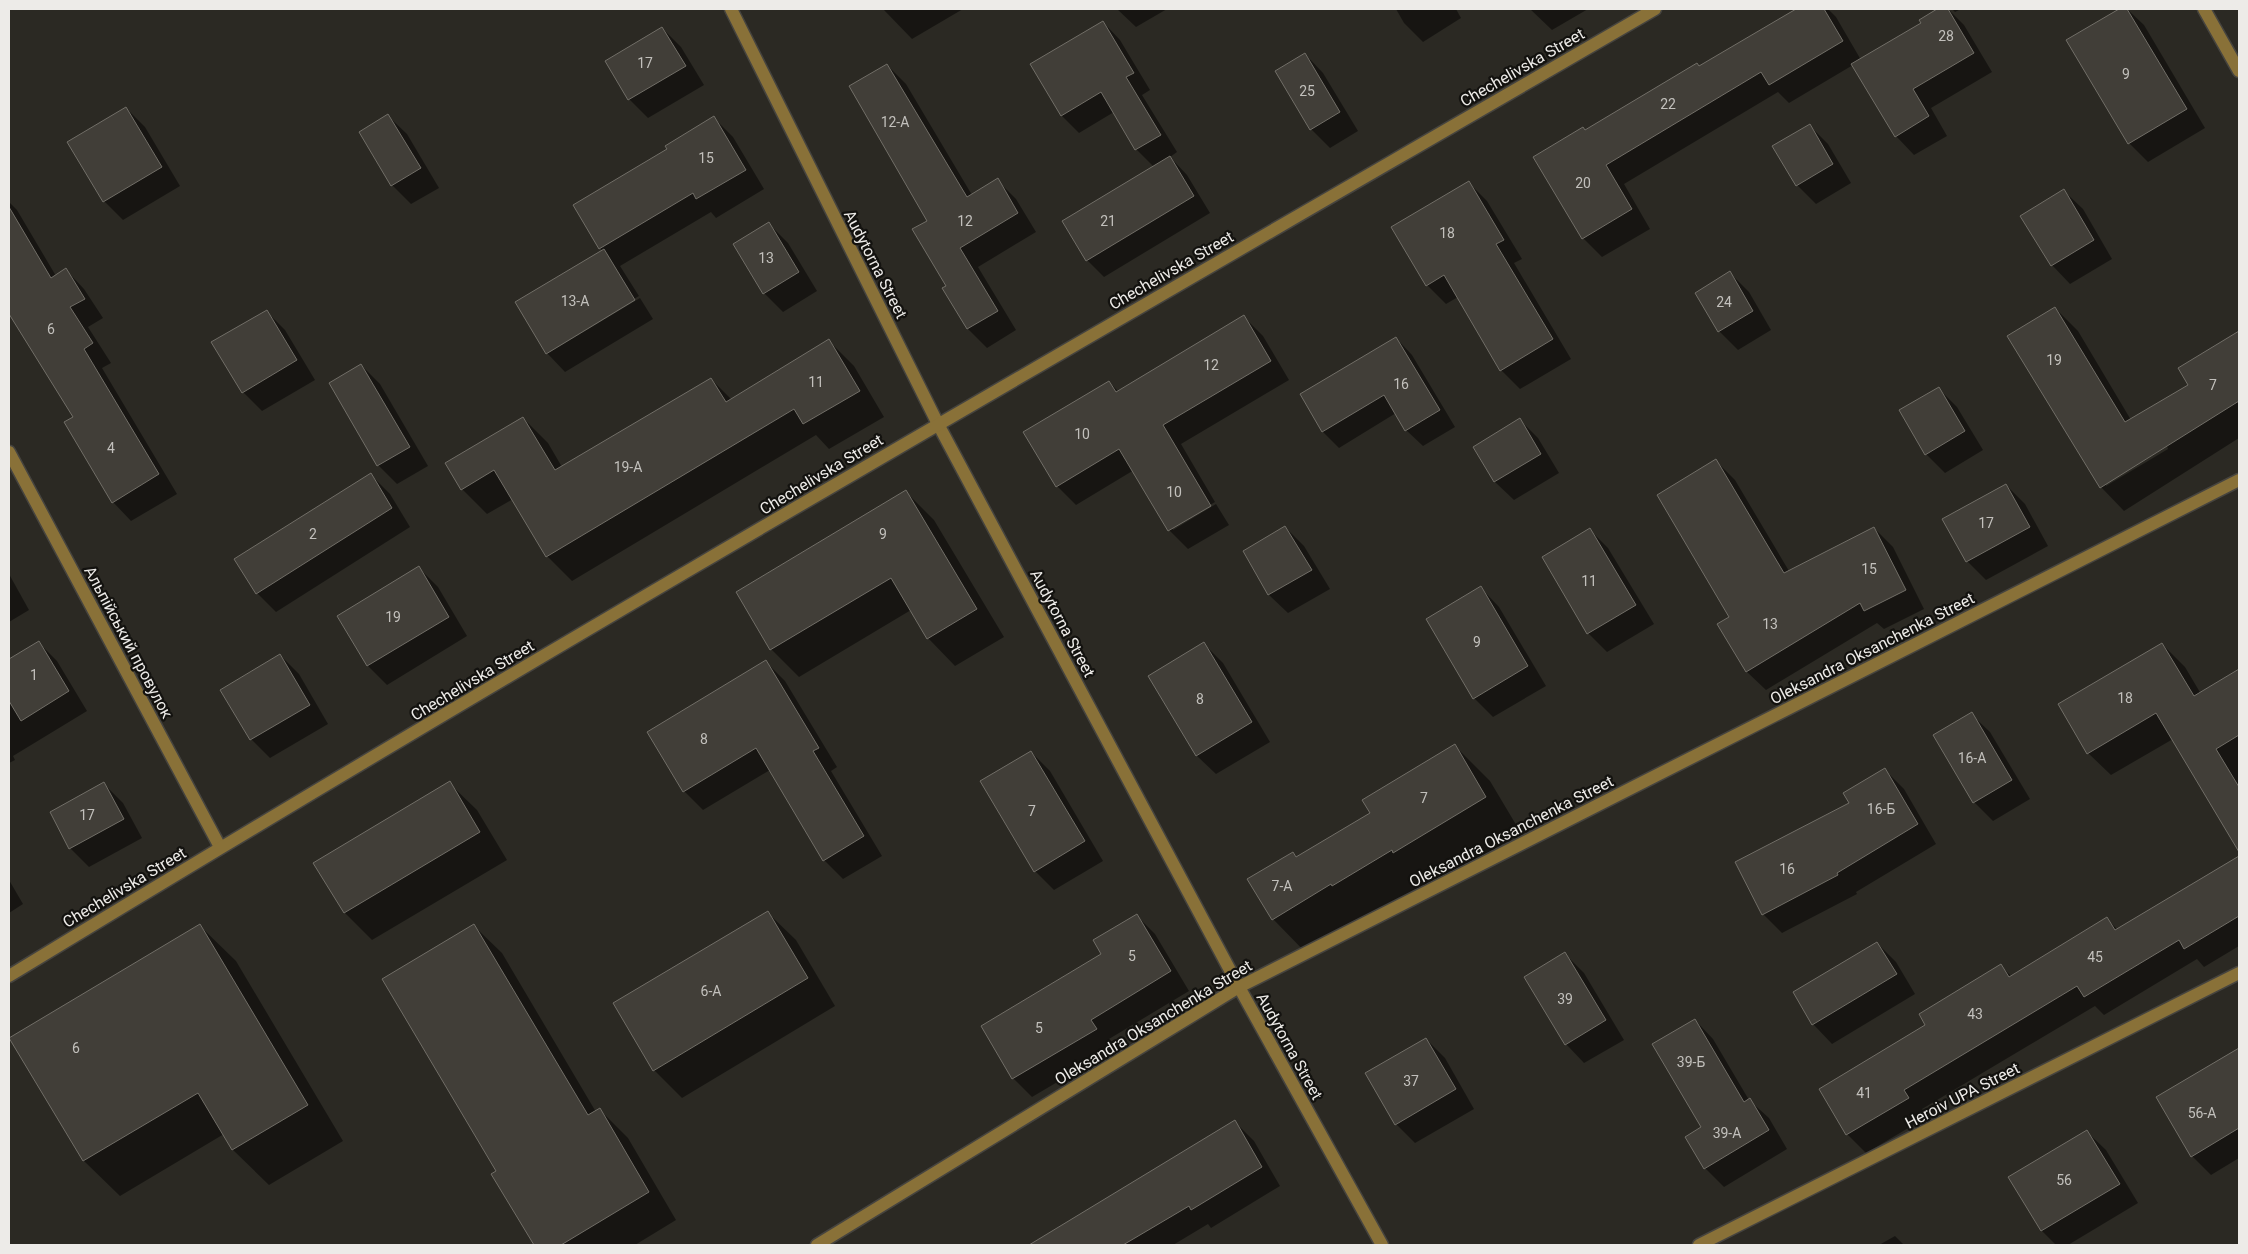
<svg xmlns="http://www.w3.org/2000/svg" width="2248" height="1254" viewBox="0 0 2248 1254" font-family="Roboto,sans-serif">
	<rect width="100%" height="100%" fill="#2b2923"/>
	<!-- shadow -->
	<g fill="#0007" fill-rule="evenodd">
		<path d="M883,9h80l-51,30z"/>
		<path d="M1117,9h50l-31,18z"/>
		<path d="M1396,9h60l5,9 -38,24 -19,-19z"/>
		<path d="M1530,9h58l-36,21z"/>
		<path d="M1798,9h30l8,8 25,43 62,-37 -2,-3 19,-11h8l16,16 28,47 -61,36 16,28 -33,19 -18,-19 -43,-71 -64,38 -11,-11 -154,92 26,45 -48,28 -19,-19 -48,-81 165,-90z"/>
		<path d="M1952,9h9l-6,3z"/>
		<path d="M2121,9h6l17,16 61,103 -57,34 -19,-19 -61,-102z"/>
		<path d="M1103,22l17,18 30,50 -8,5 35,57 -7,5 17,18 23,38 -106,64 -17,-17 67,-93 -18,-18 -22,-37 -35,21 -17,-17 -30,-51z"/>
		<path d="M662,28l19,19 23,38 -56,33 -19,-19z"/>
		<path d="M1305,54l18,19 35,58 -28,17 -19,-19z"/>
		<path d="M887,65l19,19 66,111 25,-15 19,19 20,33 -58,35 38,63 -29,18 -19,-19 -24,-40 4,-3z"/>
		<path d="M126,108l19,19 35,59 -57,34 -19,-19z"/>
		<path d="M388,116l19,18 32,54 -28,16 -19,-19z"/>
		<path d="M714,118l19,19 31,52 -48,29 -5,-6 -91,54 19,30 -89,53v3l90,-54 13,21 -88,53 -18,-19 56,-102 -3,-3 68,-99z"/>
		<path d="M1809,125l19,19 23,39 -35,21 -19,-19z"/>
		<path d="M1468,182l19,19 35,58 -8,4 57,96 -51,30 -19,-19 -43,-73 -12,7 -19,-19z"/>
		<path d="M2064,191l19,18 29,50 -42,25 -18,-19z"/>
		<path d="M9,202l8,8 39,66 10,-6 18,19 19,29 -15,9 23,36 -9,5 75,126 -46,27 -18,-19 -39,-85 -65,-105z"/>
		<path d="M769,224l19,19 29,48 -34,21 -19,-19z"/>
		<path d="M1730,273l19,19 22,38 -33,20 -19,-19 -22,-38z"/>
		<path d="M2055,308l23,23 53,89 58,-35 -10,-17 60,-36v106l-115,73 -23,-24 -93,-151zM2167,446l1,3 -62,37v-3z"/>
		<path d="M266,311l19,19 30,50 -53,31 -19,-19z"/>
		<path d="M1244,317l19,19 26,44 -108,64 34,58 -42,25v3l43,-26 13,21 -41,24 -19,-19 -35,-60 -58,35 -19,-19 52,-104 9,9z"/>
		<path d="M1396,338l16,17 43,72 -32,19 -17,-16 -10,-17 -57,35 -16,-16 -22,-37z"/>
		<path d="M829,341l25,25 30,51 -55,32 -13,-14 -244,146 -25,-25 -34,-57 -26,15 -25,-25 61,-71 25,25 14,24 149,-88 21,21z"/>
		<path d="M361,365l19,19 48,82 -31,18 -19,-19z"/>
		<path d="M1938,388l19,19 26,43 -38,23 -19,-19 -25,-43z"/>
		<path d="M1519,419l19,19 21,35 -45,27 -19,-18 -21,-35z"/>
		<path d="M1716,461l19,19 54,91 85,-43 19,19 31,62 -40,20 -7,-6 -111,67 -19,-18 -28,-48 11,-7z"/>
		<path d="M371,475l19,19 20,33 -134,85 -19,-19z"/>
		<path d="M2006,485l19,19 23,42 -62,34 -19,-19z"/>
		<path d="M906,492l28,28 70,117 -49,29 -27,-28 -17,-28 -112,67 -28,-28 -33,-56z"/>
		<path d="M1285,527l19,19 26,43 -42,24 -19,-18 -25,-43z"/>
		<path d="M1589,529l19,19 46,76 -47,28 -19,-19z"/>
		<path d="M419,568l19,19 29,49 -80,49 -19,-19 -29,-50z"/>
		<path d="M9,574l20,36 -20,12z"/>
		<path d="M1481,588l18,19 47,79 -53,31 -19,-19z"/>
		<path d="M38,642l19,19 30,50 -74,45 2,4 -6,3v-103z"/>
		<path d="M1204,644l19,19 47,79 -54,32 -19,-18 -47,-80z"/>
		<path d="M2162,644l23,23 16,27 38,-23v170l-13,-13 -53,-89 -62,36 -23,-22z"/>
		<path d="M280,655l19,19 29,50 -58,34 -19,-19 -29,-49z"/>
		<path d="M766,662l19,19 52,86 -6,4 51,85 -39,23 -19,-19 -54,-90 -67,40 -19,-19z"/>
		<path d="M1971,714l19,18 40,67 -37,22 -19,-19 -40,-66z"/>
		<path d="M1455,746l35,35 31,52 -91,54 -122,68 -35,-36 20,-66 4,4 74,-44z"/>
		<path d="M1031,752l19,19 53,90 -49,29 -19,-19z"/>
		<path d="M1885,770l19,19 32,55 -80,48 1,2 -75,39 -19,-19 87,-111z"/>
		<path d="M449,783l28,27 30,50 -135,80 -28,-28z"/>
		<path d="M104,784l19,19 19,35 -53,29 -19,-19z"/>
		<path d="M2239,857v89l-35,21 -7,-8 -93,56 -9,-9 -173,103 5,8 -61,36 -19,-19 -26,-45 106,-64 74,-59 11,11 95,-58 11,11z"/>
		<path d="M9,880l14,24 -14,9z"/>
		<path d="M768,913l28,27 39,66 -153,92 -28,-28z"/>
		<path d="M1136,915l19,19 34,57 -80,48 6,9 -83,49 -19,-19 90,-123z"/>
		<path d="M200,926l36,35 107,180 -74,44 -36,-35 -9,-16 -104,62 -36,-35 -73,-123z"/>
		<path d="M474,926l28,27 94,159 4,-2 28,28 48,82 -41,25h-100l-42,-71 5,-3z"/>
		<path d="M1877,943l19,19 19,32 -83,50 -18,-19 -20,-33z"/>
		<path d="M1565,954l19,19 40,67 -40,23 -18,-19z"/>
		<path d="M1695,1020l18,19 36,61 20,18 18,31 -63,38 -19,-19z"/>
		<path d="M1426,1039l19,19 29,51 -59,34 -19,-19z"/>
		<path d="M2233,1053l6,7v98l-28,17 -19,-19z"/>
		<path d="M1235,1122l19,19 26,45 -69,42 -3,-4 -35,21h-144z"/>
		<path d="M2087,1132l19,18 32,53 -70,42h-12l-14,-14 -32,-54z"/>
		<path d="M1895,1236l9,9h-25z"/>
	</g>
	<!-- building -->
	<g fill="#413e38" stroke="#716e67">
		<path d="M1796,9h28l19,32 -74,44 -8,-13 -155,93 26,44 -50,30 -49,-82 50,-30 2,3 112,-67 2,3z"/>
		<path d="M1937,9h11l26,44 -61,36 16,27 -34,21 -44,-73 70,-41 -2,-3z"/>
		<path d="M2119,9h8l60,100 -59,35 -62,-104z"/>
		<path d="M1103,21l31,52 -8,4 35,58 -26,15 -34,-58 -40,24 -31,-52z"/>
		<path d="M662,27l24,39 -58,34 -23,-39z"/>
		<path d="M1305,53l35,59 -30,18 -35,-59z"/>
		<path d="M887,64l80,133 31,-19 20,35 -58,35 38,63 -31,18 -25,-41 4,-2 -34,-57 15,-8 -78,-135z"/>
		<path d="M126,107l36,60 -59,35 -36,-60z"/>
		<path d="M388,114l33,54 -30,18 -32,-54z"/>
		<path d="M714,116l32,54 -50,29 -3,-6 -94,56 -26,-44 94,-56 -2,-3z"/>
		<path d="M1810,124l23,40 -37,22 -24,-40z"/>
		<path d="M1170,156l24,40 -108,65 -24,-40z"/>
		<path d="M1469,181l35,59 -8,4 57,95 -53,32 -56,-96 -18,11 -35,-59z"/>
		<path d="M2064,189l30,51 -43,26 -31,-50z"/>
		<path d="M9,207l42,71 15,-10 19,31 -15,8 23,36 -9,6 75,125 -47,29 -48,-81 9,-5 -64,-103z"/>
		<path d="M769,222l30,50 -36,22 -30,-50z"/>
		<path d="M604,249l31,51 -89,54 -31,-52z"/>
		<path d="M1730,271l23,40 -35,21 -23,-39z"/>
		<path d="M2055,307l70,115 63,-37 -10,-17 61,-37v70l-139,87 -93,-152z"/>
		<path d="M267,310l30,50 -55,33 -31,-51z"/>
		<path d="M1244,315l27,46 -108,64 48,81 -43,25 -49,-82 -63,38 -33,-55 86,-51 7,11z"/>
		<path d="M1396,337l44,73 -35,21 -21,-36 -62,37 -22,-38z"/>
		<path d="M829,339l31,52 -57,33 -9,-15 -248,148 -52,-87 -33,20 -16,-27 78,-46 32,53 156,-92 15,24z"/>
		<path d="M361,364l49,83 -33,19 -48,-83z"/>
		<path d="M1939,387l26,44 -40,24 -26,-45z"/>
		<path d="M1520,418l21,36 -47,28 -21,-35z"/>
		<path d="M1716,459l68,114 90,-46 32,63 -42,21 -4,-8 -114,69 -29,-48 12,-7 -72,-122z"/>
		<path d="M371,473l21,35 -136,86 -22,-35z"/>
		<path d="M2006,484l24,43 -64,35 -24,-43z"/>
		<path d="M906,490l71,119 -50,30 -36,-61 -121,72 -34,-58z"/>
		<path d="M1285,526l27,44 -44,25 -25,-44z"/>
		<path d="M1590,528l46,77 -49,29 -45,-77z"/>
		<path d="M419,566l30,51 -82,49 -30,-50z"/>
		<path d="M1481,586l47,80 -55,33 -47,-80z"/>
		<path d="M39,641l30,50 -48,30 -12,-20v-42z"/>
		<path d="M1204,642l48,80 -56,34 -48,-80z"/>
		<path d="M2162,643l32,53 45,-27v66l-23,14 23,38v65l-83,-139 -69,41 -29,-50z"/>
		<path d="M280,654l30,51 -60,35 -30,-50z"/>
		<path d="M766,660l53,88 -6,3 51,85 -41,25 -67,-113 -73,44 -36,-60z"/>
		<path d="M1972,712l40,68 -39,23 -40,-68z"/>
		<path d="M1455,744l31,53 -93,56 -1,-3 -60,36 -1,-2 -59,36 -25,-41 46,-27 3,5 74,-44 -8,-13z"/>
		<path d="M1031,751l54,90 -51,31 -54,-91z"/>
		<path d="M1885,768l33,56 -81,49 1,2 -76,40 -27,-53 114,-59 -6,-10z"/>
		<path d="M450,781l30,51 -136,81 -31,-50z"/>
		<path d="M104,782l20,37 -55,30 -19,-37z"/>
		<path d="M2239,856v60l-55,33 -5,-9 -95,57 -7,-11 -173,104 5,8 -63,37 -27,-46 106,-64 -6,-11 82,-50 8,13 98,-60 8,13z"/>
		<path d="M768,911l40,67 -155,93 -40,-68z"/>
		<path d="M1137,914l34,57 -80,49 6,9 -85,50 -31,-53 120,-72 -8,-14z"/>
		<path d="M200,924l108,181 -76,45 -34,-57 -115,68 -74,-123z"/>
		<path d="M474,924l114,191 12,-7 49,84 -88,53h-27l-43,-71 5,-3 -114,-192z"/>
		<path d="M1877,942l20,32 -85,51 -19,-33z"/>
		<path d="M1565,952l41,68 -41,25 -41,-68z"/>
		<path d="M1695,1019l49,83 6,-4 19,32 -65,39 -19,-32 16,-10 -49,-83z"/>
		<path d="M1426,1038l30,51 -61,36 -30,-52z"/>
		<path d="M2239,1048v80l-48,29 -35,-60z"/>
		<path d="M1235,1120l27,47 -71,43 -2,-4 -66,39h-94z"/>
		<path d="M2087,1130l33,54 -79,47 -33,-54z"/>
	</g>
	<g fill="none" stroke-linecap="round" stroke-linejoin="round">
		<!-- minor casing -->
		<g stroke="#46443f" stroke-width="15">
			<g id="minor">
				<path d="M731,9l207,415 301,563 143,258"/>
				<path d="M2204,9l35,62"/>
				<path d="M9,452l211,395"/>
				<path d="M9,976c543,-331 1096,-648 1646,-967"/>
				<path d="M817,1245l422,-258 1000,-507"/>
				<path d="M1699,1245l540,-272"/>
			</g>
		</g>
		<!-- minor -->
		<use href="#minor" stroke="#897138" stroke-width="12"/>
	</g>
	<g text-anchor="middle" stroke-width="4.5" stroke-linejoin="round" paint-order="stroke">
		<!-- number labels -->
		<g font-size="14" fill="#c2c0bc">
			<text x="1946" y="41">28</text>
			<text x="645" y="68">17</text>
			<text x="2126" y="79">9</text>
			<text x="1307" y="96">25</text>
			<text x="1668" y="109">22</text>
			<text x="895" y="127">12-А</text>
			<text x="706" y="163">15</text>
			<text x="1583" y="188">20</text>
			<text x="965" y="226">12</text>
			<text x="1108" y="226">21</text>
			<text x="1447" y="238">18</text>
			<text x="766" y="263">13</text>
			<text x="575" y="306">13-А</text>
			<text x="1724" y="307">24</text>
			<text x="51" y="334">6</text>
			<text x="2054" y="365">19</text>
			<text x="1211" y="370">12</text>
			<text x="816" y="387">11</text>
			<text x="1401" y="389">16</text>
			<text x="2213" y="390">7</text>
			<text x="1082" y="439">10</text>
			<text x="111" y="453">4</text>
			<text x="628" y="472">19-А</text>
			<text x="1174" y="497">10</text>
			<text x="1986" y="528">17</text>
			<text x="313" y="539">2</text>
			<text x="883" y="539">9</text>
			<text x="1869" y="574">15</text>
			<text x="1589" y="586">11</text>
			<text x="393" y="622">19</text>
			<text x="1770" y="629">13</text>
			<text x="1477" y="647">9</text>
			<text x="34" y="680">1</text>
			<text x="2125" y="703">18</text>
			<text x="1200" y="704">8</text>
			<text x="704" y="744">8</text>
			<text x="1972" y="763">16-А</text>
			<text x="1424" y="803">7</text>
			<text x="1881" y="814">16-Б</text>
			<text x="1032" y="816">7</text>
			<text x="87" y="820">17</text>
			<text x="1787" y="874">16</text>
			<text x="1282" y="891">7-А</text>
			<text x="1132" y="961">5</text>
			<text x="2095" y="962">45</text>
			<text x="711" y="996">6-А</text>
			<text x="1565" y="1004">39</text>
			<text x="1975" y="1019">43</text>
			<text x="1039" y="1033">5</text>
			<text x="76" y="1053">6</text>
			<text x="1691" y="1067">39-Б</text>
			<text x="1411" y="1086">37</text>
			<text x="1864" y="1098">41</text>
			<text x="2202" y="1118">56-А</text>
			<text x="1727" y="1138">39-А</text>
			<text x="2064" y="1185">56</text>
		</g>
		<!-- street labels -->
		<g font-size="16" fill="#edebe8" stroke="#13120f">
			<text transform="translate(1522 67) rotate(-30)" y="6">Chechelivska Street</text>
			<text transform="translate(876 264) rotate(63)" y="6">Audytorna Street</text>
			<text transform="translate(1171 270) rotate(-30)" y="6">Chechelivska Street</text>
			<text transform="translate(821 474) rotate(-31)" y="6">Chechelivska Street</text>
			<text transform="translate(1063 623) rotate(62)" y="6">Audytorna Street</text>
			<text transform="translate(129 642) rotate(62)" y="6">Альпійський провулок</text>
			<text transform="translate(1872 648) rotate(-27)" y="6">Oleksandra Oksanchenka Street</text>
			<text transform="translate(472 680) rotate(-31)" y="6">Chechelivska Street</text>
			<text transform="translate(1511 831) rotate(-27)" y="6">Oleksandra Oksanchenka Street</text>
			<text transform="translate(124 887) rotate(-31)" y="6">Chechelivska Street</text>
			<text transform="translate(1153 1022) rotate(-31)" y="6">Oleksandra Oksanchenka Street</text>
			<text transform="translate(1290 1046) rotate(61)" y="6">Audytorna Street</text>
			<text transform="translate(1962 1095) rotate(-27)" y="6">Heroiv UPA Street</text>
		</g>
	</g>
	<!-- border -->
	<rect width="2248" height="1254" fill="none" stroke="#edebe8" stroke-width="20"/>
</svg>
